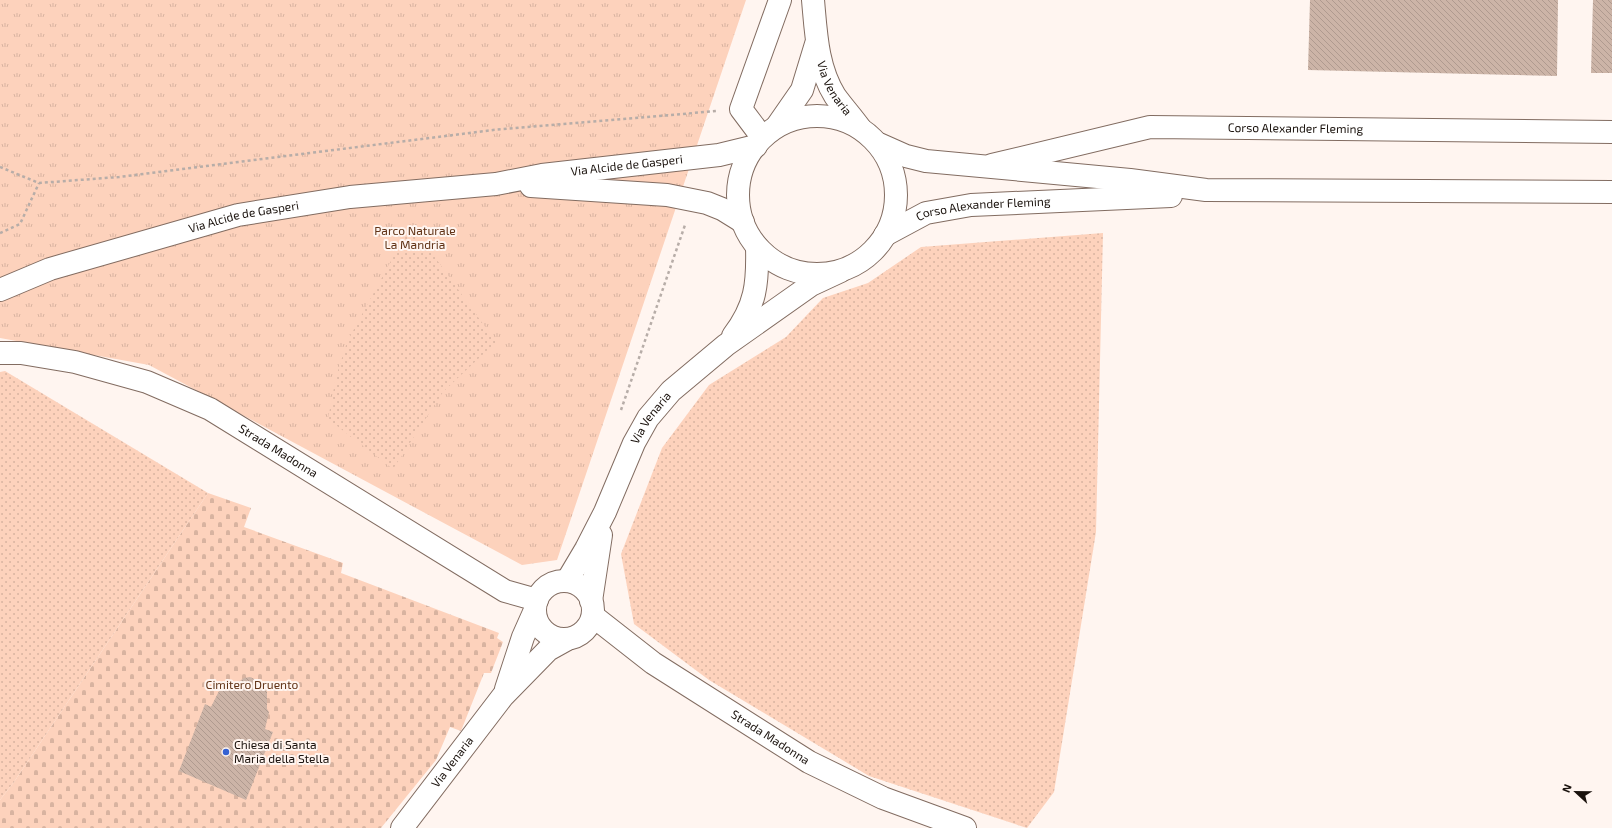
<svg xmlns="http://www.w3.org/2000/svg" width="1612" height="828" viewBox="0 0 1612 828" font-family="'Exo 2',sans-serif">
	<defs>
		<pattern id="grass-tufts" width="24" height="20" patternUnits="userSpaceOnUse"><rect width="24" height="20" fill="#fdd2bc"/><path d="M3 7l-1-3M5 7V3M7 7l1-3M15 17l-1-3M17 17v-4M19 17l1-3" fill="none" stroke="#d8b3a0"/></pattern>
		<pattern id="cemetery-stones" width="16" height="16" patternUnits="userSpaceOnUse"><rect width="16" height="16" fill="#fdd2bc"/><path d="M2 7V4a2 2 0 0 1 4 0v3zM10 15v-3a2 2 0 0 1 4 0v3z" fill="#d8b3a0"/></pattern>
		<pattern id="garden-dots" width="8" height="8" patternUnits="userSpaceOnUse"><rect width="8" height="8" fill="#fdd2bc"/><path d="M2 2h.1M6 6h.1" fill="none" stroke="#d8b3a0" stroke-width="1.8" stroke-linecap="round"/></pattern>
		<pattern id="building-back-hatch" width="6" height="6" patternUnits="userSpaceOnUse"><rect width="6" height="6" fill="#ccb4a7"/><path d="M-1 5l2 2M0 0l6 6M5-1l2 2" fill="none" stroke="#af9a8f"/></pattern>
	</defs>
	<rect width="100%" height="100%" fill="#fff5f0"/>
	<!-- grass -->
	<path fill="url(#grass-tufts)" d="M0,0h746l-189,560 -35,5 -373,-200 -149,-27z"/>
	<!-- cemetery -->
	<path fill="url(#cemetery-stones)" d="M208,493l43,15 -7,19 99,36 -2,10 158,60 -2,5 6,4 -12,31h-7l-23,58 -11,-4 -14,33 -55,68h-381v-28l14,-18z"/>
	<!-- garden -->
	<g fill="url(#garden-dots)">
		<path d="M411,224l85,118 -53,50 -50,77 -65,-50 8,-42 11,-35z"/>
		<path d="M1103,233l-7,299 -42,260 -27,36 -158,-52 -160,-96 -75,-56 -13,-70 41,-106 47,-63 77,-48 37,-39 45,-15 53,-36z"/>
		<path d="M5,371l203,122 -194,289 -14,18v-428z"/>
	</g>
	<!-- building -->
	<g fill="url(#building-back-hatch)">
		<path d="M1310,0h248l-1,76 -249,-6z"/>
		<path d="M1593,0h19v73h-21z"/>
		<path d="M250,677l13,6 4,9v17l2,3 -4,17 8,3 -27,68 -67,-29 26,-67 6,3 8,-16 10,-2 15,-11z"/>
	</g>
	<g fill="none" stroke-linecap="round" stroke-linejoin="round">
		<!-- street casing -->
		<g stroke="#826c61" stroke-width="24">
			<g id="street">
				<path id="s1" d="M813,0c3,33 4,67 22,96 8,11 17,21 25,32"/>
				<path d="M777,126l25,-36 14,-46"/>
				<path d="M762,137l-21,-28 39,-109"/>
				<path id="s2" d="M992,165l158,-38 462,5"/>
				<path d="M733,336c23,-30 25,-53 24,-89"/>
				<path id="s3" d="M0,353h21l54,9 72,20 63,27 295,182 32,9"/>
				<circle cx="564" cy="610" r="29"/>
				<path id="s4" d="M567,581l19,-32 19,-37 29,-69 14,-25 23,-27 55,-46 85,-60 30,-14"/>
				<path d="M591,601l10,-66"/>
				<path id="s5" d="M593,616l60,47 156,99 74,36 82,30"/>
				<path d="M506,689l17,-52 12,-27"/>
				<path id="s6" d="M402,828l101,-132 45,-46 18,-10"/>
			</g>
		</g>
		<!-- secondary casing -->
		<g stroke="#826c61" stroke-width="24">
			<g id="secondary">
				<circle cx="817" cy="195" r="79"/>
				<path d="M879,144l27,12 20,5 204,19 76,10 406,2"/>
				<path d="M531,186l136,9 40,8 15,6 21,13"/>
				<path id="s7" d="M885,235l41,-22 45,-8 200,-9"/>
				<path id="s8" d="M0,290l50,-21 188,-54 112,-18 146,-13 46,-9 177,-20 37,-9"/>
			</g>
		</g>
		<!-- path -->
		<g stroke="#b7ada8" stroke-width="2.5" stroke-dasharray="3 3" stroke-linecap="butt">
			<path d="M0,167l39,16 80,-6 374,-47 224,-19"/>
			<path d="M0,233l20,-9 19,-41"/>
			<path d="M621,410l64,-185"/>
		</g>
		<!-- street -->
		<use href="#street" stroke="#fff" stroke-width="22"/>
		<!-- secondary -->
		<use href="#secondary" stroke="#fff" stroke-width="22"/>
	</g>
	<!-- markers -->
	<circle fill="#3562d2" stroke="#fff5f0" stroke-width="1.5" cx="226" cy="752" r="4"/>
	<g text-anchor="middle" stroke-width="4" stroke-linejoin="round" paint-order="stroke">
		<!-- street labels -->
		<g font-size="12" fill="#1a120d" stroke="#fff5f0">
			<text dy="4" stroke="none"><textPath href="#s1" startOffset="92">Via Venaria</textPath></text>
			<text dy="4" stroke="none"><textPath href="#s2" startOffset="308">Corso Alexander Fleming</textPath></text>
			<text dy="4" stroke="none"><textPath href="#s8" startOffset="642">Via Alcide de Gasperi</textPath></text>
			<text dy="4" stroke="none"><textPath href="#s7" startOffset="104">Corso Alexander Fleming</textPath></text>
			<text dy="4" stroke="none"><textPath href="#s8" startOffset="255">Via Alcide de Gasperi</textPath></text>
			<text dy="4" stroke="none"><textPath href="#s4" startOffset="184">Via Venaria</textPath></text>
			<text dy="4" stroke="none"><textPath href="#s3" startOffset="299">Strada Madonna</textPath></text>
			<text dy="4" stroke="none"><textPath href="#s5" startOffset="215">Strada Madonna</textPath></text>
			<text dy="4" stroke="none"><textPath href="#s6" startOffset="83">Via Venaria</textPath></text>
		</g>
		<!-- park labels -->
		<g font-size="12" fill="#613316" stroke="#fff5f0">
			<text x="415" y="235">Parco Naturale<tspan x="415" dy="14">La Mandria</tspan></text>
			<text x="252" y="689">Cimitero Druento</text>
		</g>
		<!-- poi labels -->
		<g font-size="12" fill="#1a120d" stroke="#fff5f0" text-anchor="start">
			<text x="234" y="749">Chiesa di Santa<tspan x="234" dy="14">Maria della Stella</tspan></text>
		</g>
	</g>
	<!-- north arrow -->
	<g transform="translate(1576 792) rotate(292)" stroke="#fff5f0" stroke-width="3" paint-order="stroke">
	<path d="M0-3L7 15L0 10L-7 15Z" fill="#1a120d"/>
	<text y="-6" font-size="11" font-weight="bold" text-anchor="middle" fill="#1a120d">N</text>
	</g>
</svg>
